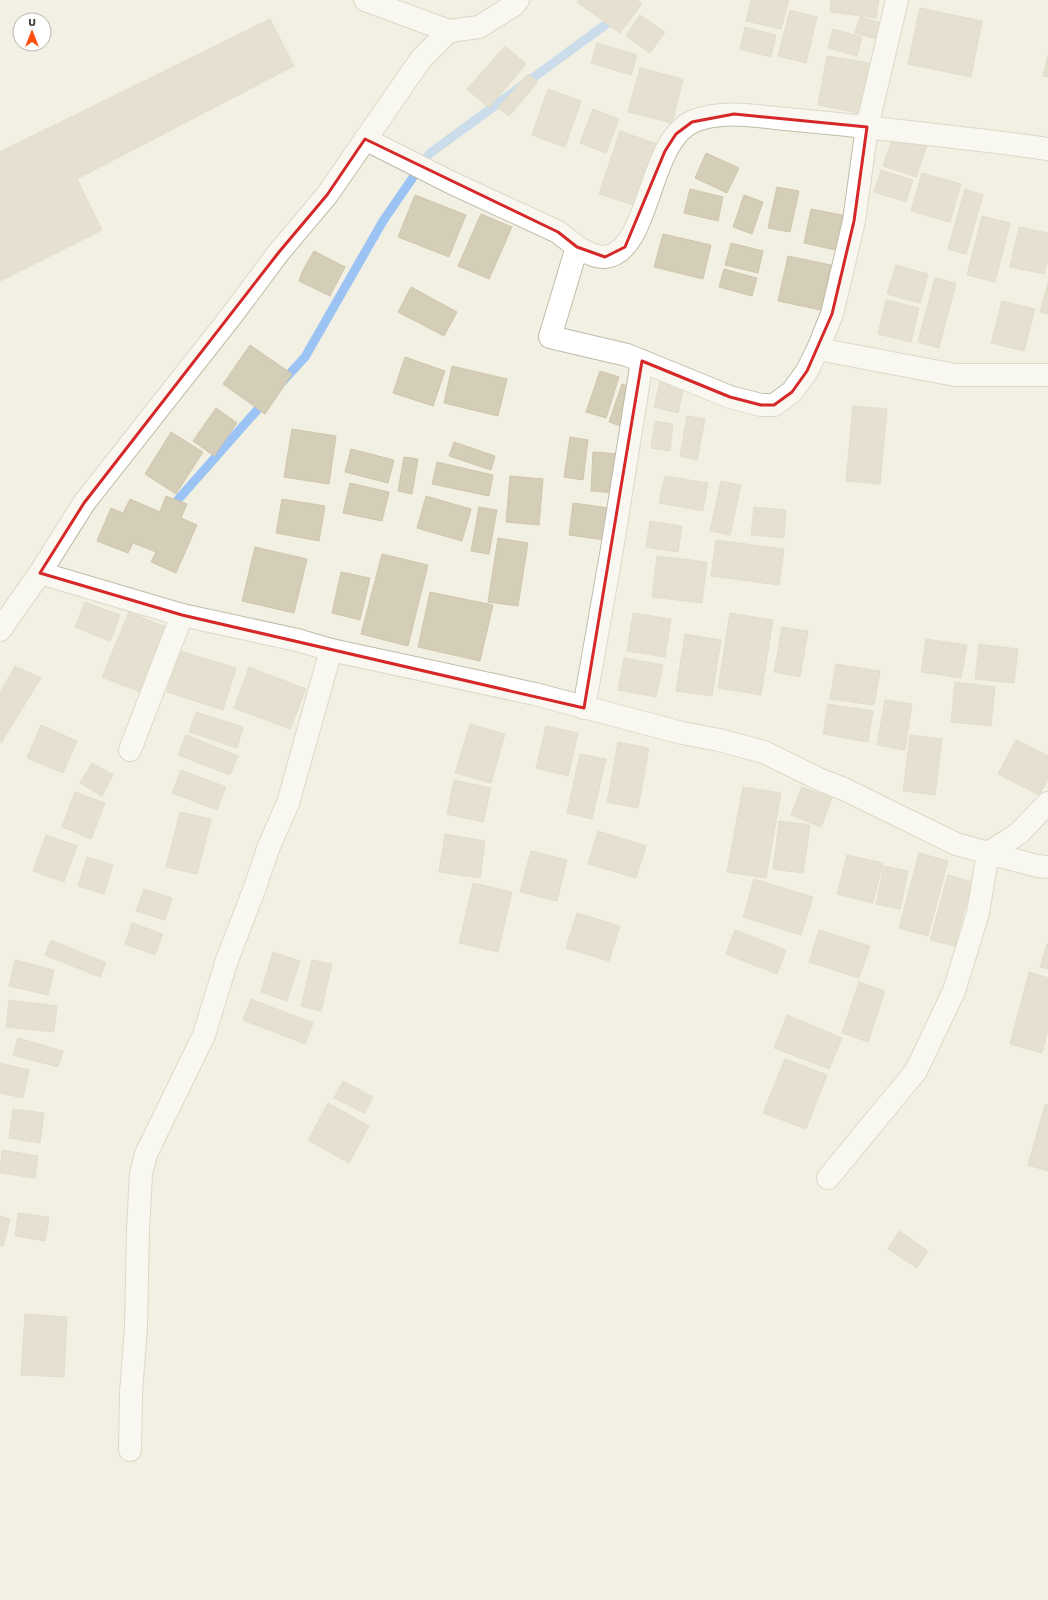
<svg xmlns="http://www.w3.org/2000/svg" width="1048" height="1600" viewBox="0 0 1048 1600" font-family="Jost,sans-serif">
	<rect width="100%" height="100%" fill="#f2f0e3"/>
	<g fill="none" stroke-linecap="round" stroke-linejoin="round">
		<!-- stream -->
		<g stroke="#9bc4f4" stroke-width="9">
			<path d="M282,382l23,-25 78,-136 46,-67 187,-137"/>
			<path d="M175,503l91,-103"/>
		</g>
	</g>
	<!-- building -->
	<g fill="#d4cdb8" stroke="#d0c6ab">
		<path d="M579,0h58l5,4 -22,29 -43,-31z"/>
		<path d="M751,0h38l-8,29 -35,-8z"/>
		<path d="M831,0h48l-3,18 -46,-6z"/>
		<path d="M920,8l62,13 -11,56 -63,-13z"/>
		<path d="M790,10l27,7 -11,46 -28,-7z"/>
		<path d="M640,15l25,17 -15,21 -24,-17z"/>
		<path d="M860,17l25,7 -5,16 -25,-7z"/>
		<path d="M270,19l24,47 -217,113 25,51 -102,51v-129z"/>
		<path d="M745,27l31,8 -5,22 -31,-8z"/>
		<path d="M833,29l29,8 -5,19 -29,-8z"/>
		<path d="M597,43l40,12 -6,20 -40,-12z"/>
		<path d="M505,46l21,18 -37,44 -22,-19z"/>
		<path d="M1048,55v22l-5,-1z"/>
		<path d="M827,56l42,7 -10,50 -41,-8z"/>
		<path d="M640,68l43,11 -11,44 -44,-11z"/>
		<path d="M528,74l10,8 -29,34 -11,-8z"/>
		<path d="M548,89l33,12 -16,46 -33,-12z"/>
		<path d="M593,109l26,10 -13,34 -26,-10z"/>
		<path d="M620,131l37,13 -21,62 -37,-12z"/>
		<path d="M894,134l33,11 -11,32 -33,-11z"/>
		<path d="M706,153l33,15 -12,25 -32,-15z"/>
		<path d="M881,170l32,10 -7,22 -32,-10z"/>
		<path d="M922,173l39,11 -11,38 -39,-11z"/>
		<path d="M777,187l22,4 -9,41 -22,-4z"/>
		<path d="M690,189l33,8 -5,24 -34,-8z"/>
		<path d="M965,189l18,6 -17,59 -18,-5z"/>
		<path d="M415,195l51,20 -17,42 -51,-20z"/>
		<path d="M744,195l19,7 -11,32 -19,-7z"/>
		<path d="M811,209l36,7 -7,35 -36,-8z"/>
		<path d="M481,214l31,13 -23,52 -31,-13z"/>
		<path d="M982,216l28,7 -15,59 -28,-7z"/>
		<path d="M1019,227l29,6v25l-4,16 -34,-7z"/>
		<path d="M663,234l48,11 -8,34 -49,-12z"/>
		<path d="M731,243l32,8 -5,22 -33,-8z"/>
		<path d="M314,251l31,16 -15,29 -31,-15 4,-11z"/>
		<path d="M788,256l43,9 -10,45 -43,-9z"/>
		<path d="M896,265l32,9 -8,29 -33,-9z"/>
		<path d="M724,269l33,9 -5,18 -33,-9z"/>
		<path d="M935,278l21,5 -17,65 -21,-6z"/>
		<path d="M1048,283v31l-8,-2z"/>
		<path d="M411,287l46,25 -13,24 -46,-24z"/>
		<path d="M886,300l33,8 -8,34 -33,-8z"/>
		<path d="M1002,301l33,8 -11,42 -33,-8z"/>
		<path d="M250,345l42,29 -27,40 -42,-30z"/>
		<path d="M405,357l40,14 -12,35 -40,-13z"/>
		<path d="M452,366l55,13 -9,37 -54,-13z"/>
		<path d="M600,371l19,6 -13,41 -20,-6z"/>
		<path d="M660,382l24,5 -6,26 -24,-6z"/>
		<path d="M622,384l11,4 -12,38 -12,-4z"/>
		<path d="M853,406l34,3 -7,75 -34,-3z"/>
		<path d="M216,408l21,15 -23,33 -21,-15z"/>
		<path d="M687,416l18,3 -8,41 -17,-4z"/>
		<path d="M655,421l18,3 -3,27 -19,-3z"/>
		<path d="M292,429l44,7 -7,48 -45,-7z"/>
		<path d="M171,432l32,20 -27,42 -31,-20z"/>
		<path d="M570,437l18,3 -5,40 -19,-3z"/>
		<path d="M454,442l41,14 -4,14 -42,-14z"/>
		<path d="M351,449l43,11 -6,23 -43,-11z"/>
		<path d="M593,452l26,2 -3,39 -25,-2z"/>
		<path d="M404,457l14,2 -6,35 -14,-3z"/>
		<path d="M437,462l56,13 -4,21 -57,-12z"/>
		<path d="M510,476l33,3 -4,46 -33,-3z"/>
		<path d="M665,476l43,7 -5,28 -44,-8z"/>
		<path d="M721,481l20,4 -11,50 -20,-4z"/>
		<path d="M350,483l39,9 -7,29 -39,-8z"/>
		<path d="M166,496l21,8 -6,14 16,7 -21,48 -25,-11 5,-10 -23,-9 -5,10 -31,-12 14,-33 12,5 7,-14 30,13z"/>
		<path d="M426,496l45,13 -9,32 -45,-13z"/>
		<path d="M282,499l43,7 -6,35 -43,-8z"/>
		<path d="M573,503l36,5 -4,32 -36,-5z"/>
		<path d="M479,507l18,3 -8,44 -18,-3z"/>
		<path d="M754,507l32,3 -2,28 -33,-3z"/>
		<path d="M650,521l32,5 -4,26 -32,-5z"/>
		<path d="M498,538l30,5 -10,63 -30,-4z"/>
		<path d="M716,540l68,9 -5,36 -68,-9z"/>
		<path d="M255,547l52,12 -13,54 -52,-12z"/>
		<path d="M382,554l46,11 -20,81 -47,-12z"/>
		<path d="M657,556l50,6 -5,41 -50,-6z"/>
		<path d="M341,572l29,6 -10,42 -28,-7z"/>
		<path d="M430,592l63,13 -13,56 -62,-14z"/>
		<path d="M85,602l35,13 -10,26 -35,-14z"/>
		<path d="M129,612l37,15 -26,65 -38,-15z"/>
		<path d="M633,613l38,6 -6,38 -38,-6z"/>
		<path d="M730,613l43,7 -12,75 -43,-7z"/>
		<path d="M782,627l26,4 -8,46 -26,-5z"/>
		<path d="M685,634l36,6 -9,56 -36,-5z"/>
		<path d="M926,639l41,6 -6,33 -40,-6z"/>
		<path d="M979,644l39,5 -4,34 -39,-4z"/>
		<path d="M180,651l56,17 -13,42 -56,-18z"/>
		<path d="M624,658l39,7 -7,32 -38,-7z"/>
		<path d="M836,664l44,7 -6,34 -44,-6z"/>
		<path d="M15,666l26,12 -40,65 -1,-50z"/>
		<path d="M249,667l57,22 -16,40 -56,-21z"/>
		<path d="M955,682l40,5 -4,39 -40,-4z"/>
		<path d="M885,700l27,4 -7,46 -28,-5z"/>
		<path d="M828,704l45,7 -5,31 -45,-8z"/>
		<path d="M196,712l47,15 -6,21 -48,-16z"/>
		<path d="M470,724l35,10 -14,49 -36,-10z"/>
		<path d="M41,725l36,16 -14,32 -36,-15z"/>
		<path d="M546,726l32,7 -10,43 -32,-8z"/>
		<path d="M186,735l52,21 -8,19 -52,-20z"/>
		<path d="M910,735l32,4 -7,56 -32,-4z"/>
		<path d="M1016,740l32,16v23l-9,16 -41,-21z"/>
		<path d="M618,742l31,6 -11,60 -31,-6z"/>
		<path d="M580,754l26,5 -14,60 -25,-6z"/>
		<path d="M92,763l21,12 -11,21 -22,-13z"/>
		<path d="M181,770l45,17 -9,23 -45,-17z"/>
		<path d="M454,780l37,8 -8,34 -36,-8z"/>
		<path d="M743,787l38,6 -15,85 -39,-6z"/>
		<path d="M802,787l30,11 -11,29 -30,-12z"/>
		<path d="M75,792l30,11 -14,36 -29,-12z"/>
		<path d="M180,812l31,7 -14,55 -31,-7z"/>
		<path d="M779,821l31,4 -7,48 -30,-4z"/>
		<path d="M598,831l48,15 -10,32 -48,-14z"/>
		<path d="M445,834l40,7 -5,37 -41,-6z"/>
		<path d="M46,835l31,11 -13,36 -31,-11z"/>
		<path d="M531,851l36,9 -10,41 -37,-9z"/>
		<path d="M919,853l29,8 -20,75 -29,-8z"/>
		<path d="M847,855l36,8 -10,40 -36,-9z"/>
		<path d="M87,857l26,8 -9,29 -26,-8z"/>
		<path d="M884,866l24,5 -8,38 -24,-5z"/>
		<path d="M948,875l24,7 -17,64 -25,-6z"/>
		<path d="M754,879l59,18 -12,38 -58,-18z"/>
		<path d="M473,883l39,9 -14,60 -39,-9z"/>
		<path d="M144,889l28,9 -7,22 -29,-9z"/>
		<path d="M577,913l43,13 -11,35 -43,-13z"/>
		<path d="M132,923l31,11 -8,21 -30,-11z"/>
		<path d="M735,930l51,20 -9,24 -51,-20z"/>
		<path d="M819,930l51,16 -11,32 -50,-16z"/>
		<path d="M51,940l55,23 -6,14 -55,-22z"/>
		<path d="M1047,944h1v25l-8,-2z"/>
		<path d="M273,952l27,9 -13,40 -26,-9z"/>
		<path d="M15,960l39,10 -6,25 -39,-9z"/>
		<path d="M312,960l20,4 -11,47 -20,-5z"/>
		<path d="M1029,972l19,6v52l-6,23 -32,-9z"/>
		<path d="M859,982l26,9 -17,51 -26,-9z"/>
		<path d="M251,999l62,24 -8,21 -62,-24z"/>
		<path d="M9,1000l48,6 -3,26 -48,-5z"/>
		<path d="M787,1015l55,23 -13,31 -55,-21z"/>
		<path d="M18,1038l45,13 -5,16 -45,-12z"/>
		<path d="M785,1059l42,16 -21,54 -43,-16z"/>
		<path d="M0,1063l29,7 -6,28 -23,-5z"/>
		<path d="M343,1081l30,16 -9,16 -30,-15z"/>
		<path d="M328,1103l41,23 -20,37 -41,-23z"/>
		<path d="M1045,1105h3v66l-20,-6z"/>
		<path d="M13,1109l31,4 -4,30 -31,-5z"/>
		<path d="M2,1150l36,6 -3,22 -35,-5z"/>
		<path d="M18,1213l31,4 -4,24 -30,-5z"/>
		<path d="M0,1216l10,3 -7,27 -3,-1z"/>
		<path d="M899,1231l29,20 -11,17 -29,-19z"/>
		<path d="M25,1314l42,3 -3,60 -43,-2z"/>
	</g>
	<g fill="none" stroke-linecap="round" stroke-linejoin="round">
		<!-- minor casing -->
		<g stroke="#c1bca8" stroke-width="24">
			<g id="minor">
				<path d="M365,0l84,31 30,-4 35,-22 4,-5"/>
				<path d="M897,0l-30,127 -13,94 -22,93 -14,35 -11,22 -15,21 -18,13h-13l-31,-8 -103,-42 -77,-18 27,-90c8,4 18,11 28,10 46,-5 42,-117 89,-136 27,-10 54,-6 81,-3 21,2 42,4 63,6 70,8 140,15 210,25"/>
				<path d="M365,139l87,44 106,49 19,15"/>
				<path d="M818,349l137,26h93"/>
				<path d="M40,573l142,42 115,25 34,10 204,44 147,39 37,7 45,12 57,28 23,9 112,55 81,22 11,1"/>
				<path d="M0,630l40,-57 44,-70 148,-188 47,-63 48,-57 94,-136 28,-28"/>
				<path d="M584,708l28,-159 30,-188"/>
				<path d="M130,750l52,-135"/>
				<path d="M828,1178l88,-107 38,-80 24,-78 10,-60 30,-19 30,-31"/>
				<path d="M130,1450l1,-57 5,-66 2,-98 3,-55 5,-20 58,-119 23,-75 27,-70 15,-44 19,-43 43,-153"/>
			</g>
		</g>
		<!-- minor -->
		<use href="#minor" stroke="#fff" stroke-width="22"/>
	</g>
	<!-- marked area -->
	<path d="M0 0H1048V1600H0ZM734,114l133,13 -13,94 -22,93 -25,57 -15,21 -18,13h-13l-31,-8 -88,-36 -58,347 -402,-93 -142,-42 44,-70 195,-251 48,-57 38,-56 193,93 19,15 28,10 20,-10 40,-96 11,-17 16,-12z" fill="#f2f0e3" fill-opacity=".55" fill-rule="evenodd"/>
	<path fill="none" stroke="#d62828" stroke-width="3" stroke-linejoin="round" d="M734,114l133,13 -13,94 -22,93 -25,57 -15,21 -18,13h-13l-31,-8 -88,-36 -58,347 -402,-93 -142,-42 44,-70 195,-251 48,-57 38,-56 193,93 19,15 28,10 20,-10 40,-96 11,-17 16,-12z"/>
	<!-- north arrow -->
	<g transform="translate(32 32)"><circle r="19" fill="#ffffff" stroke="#b4b3ad"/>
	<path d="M0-3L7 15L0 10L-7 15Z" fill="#ff500d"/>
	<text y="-6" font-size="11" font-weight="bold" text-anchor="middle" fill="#444033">U</text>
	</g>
</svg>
